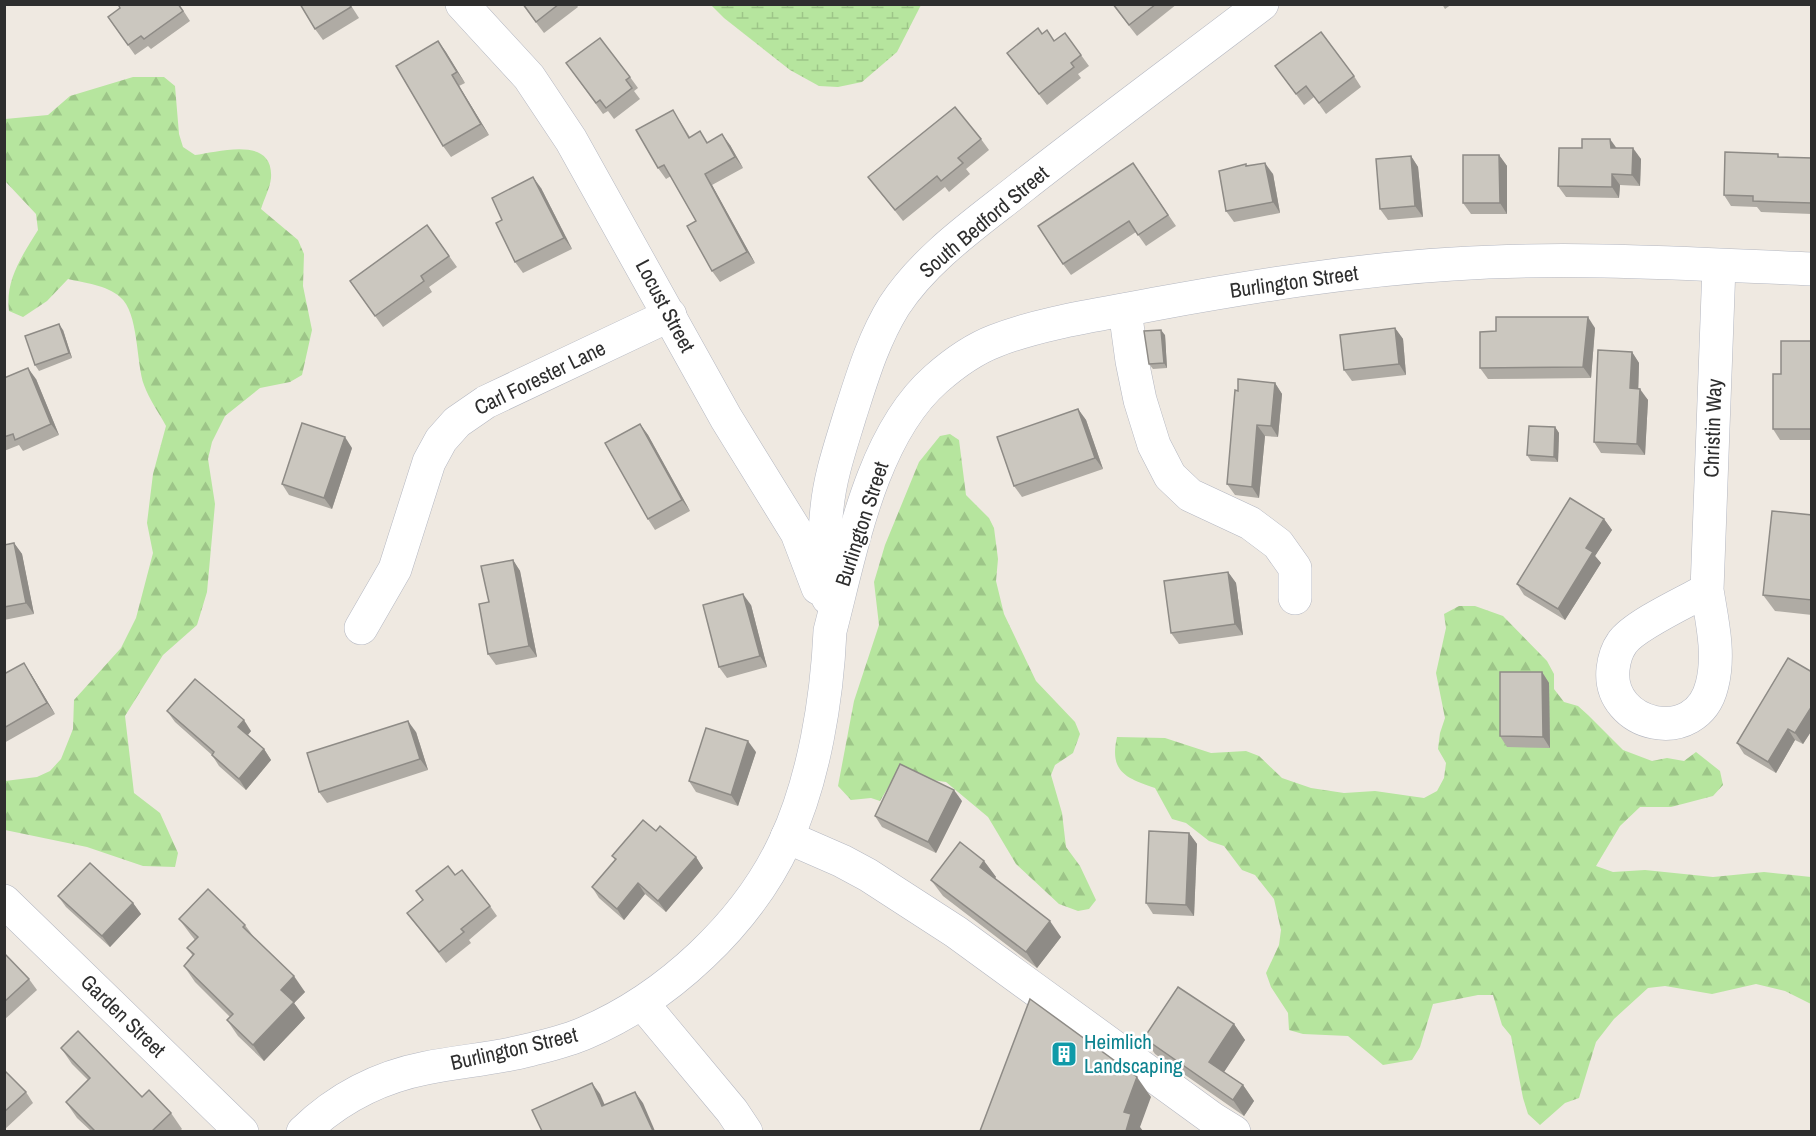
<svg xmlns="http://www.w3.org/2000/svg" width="1816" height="1136" viewBox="0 0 1816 1136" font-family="'Archivo Narrow',sans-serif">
	<defs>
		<pattern id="forest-firs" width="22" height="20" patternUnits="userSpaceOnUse" patternTransform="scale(1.5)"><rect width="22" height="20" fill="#b6e59e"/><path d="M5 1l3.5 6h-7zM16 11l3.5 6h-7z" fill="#9dc588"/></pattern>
		<pattern id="wetland-marsh" width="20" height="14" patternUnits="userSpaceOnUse" patternTransform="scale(1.5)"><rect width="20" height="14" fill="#b6e59e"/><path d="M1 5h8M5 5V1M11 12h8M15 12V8" fill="none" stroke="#9dc588"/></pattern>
	</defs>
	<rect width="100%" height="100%" fill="#efe9e1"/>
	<!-- forest -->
	<g fill="url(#forest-firs)">
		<path d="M133,77h31l11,9 4,48 4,13 12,8c23,-3 79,-20 76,23 -1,10 -7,21 -10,31l37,31 6,14 -1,32 9,44 -10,45 -12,7 -30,6 -35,28 -13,26 -4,17 7,45 -8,88 -10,33 -34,30 -38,61 9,77 26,20 18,40 -3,14 -32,-1 -56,-19 -82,-17v-49l32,-4 13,-6 11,-12 12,-30 1,-29 47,-52 15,-30 17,-65 -6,-30 6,-49 13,-48c-7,-13 -17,-27 -22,-41 -8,-21 -5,-73 -24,-88 -13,-12 -36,-14 -52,-18l-21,22 -24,16 -14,-6c-4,-31 13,-55 29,-81l-2,-16 -31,-33v-62l43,-4 22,-19z"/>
		<path d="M950,434l9,6 7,55 23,23 5,10 4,31 -2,22 8,33 32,67 39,41 5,12 -7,19 -18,12 -4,10 11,38 4,34 14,19 16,34 -7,9 -11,2 -19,-7 -43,-40 -28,-47 -42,-35 -21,-3 -27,-8 -18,30 -9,-3 -20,2 -13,-14 16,-85 25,-76 -5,-43 11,-37 34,-83 21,-26z"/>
		<path d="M1459,606h16l28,10 44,45 7,13v15l10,13 14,4 10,9 35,35 29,11 15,-3 17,3 12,-9 24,19 3,14 -10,11 -42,11h-31l-20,19 -24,40 17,6 32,-2 68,7 51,-5 47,5v127l-26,-13 -29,-7 -44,10 -47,-8 -17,2 -34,31 -18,23 -17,56 -14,5 -25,22 -12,-11 -5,-16 -12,-62 -9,-11 -9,-30h-15l-45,9 -13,43 -8,13 -29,5 -35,-29 -45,-2 -14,-4 -1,-17 -17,-26 -5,-14 13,-28 2,-15 -7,-31 -19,-24 -13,-5 -18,-24 -15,-5 -23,-18 -14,-4 -17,-31c-29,-10 -46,-16 -38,-51l48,1 46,15 35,-2 13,5 23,22 29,10 33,5 31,-2 49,7 13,-7 7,-13 2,-15 -8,-14 2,-16 5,-15 -9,-45 10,-45 -2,-14z"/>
	</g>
	<!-- wetland -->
	<path fill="url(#wetland-marsh)" d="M711,5h210l-24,47 -35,30 -24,5 -19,-1 -29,-16 -66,-52z"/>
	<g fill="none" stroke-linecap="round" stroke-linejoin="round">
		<!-- minor casing -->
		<g stroke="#b4b7c1" stroke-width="34">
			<g id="minor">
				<path d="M462,4l67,73 42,63 155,278 71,115 21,55"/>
				<path d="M1125,310l7,51 8,39 14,45 16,31 20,19 60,28 28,21 17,24v30"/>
				<path d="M1707,590c5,31 13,64 5,95 -15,63 -105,42 -99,-16 1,-9 4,-19 9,-26 11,-17 65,-42 85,-53l12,-324"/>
				<path d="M828,598c-1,-30 -5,-61 -1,-90 3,-32 14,-63 23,-93 12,-37 23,-75 44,-109 32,-49 84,-84 129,-120 79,-62 159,-121 239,-182"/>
				<path d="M361,628l34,-59 34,-107 12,-22 16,-18 29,-20 184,-87"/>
				<path d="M787,837l55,24 26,14 88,57 257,187 21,13"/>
				<path d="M4,901l238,231"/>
				<path d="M642,1003l90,108 14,21"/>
				<path d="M303,1132c34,-33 77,-55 123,-64 34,-7 69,-9 103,-18 19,-5 38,-9 56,-17 82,-35 162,-109 200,-191 29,-62 42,-143 45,-211 21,-80 41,-195 106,-252 17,-15 38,-30 59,-38 48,-19 109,-27 160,-37 99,-18 198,-34 298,-40 119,-8 239,0 359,5"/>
			</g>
		</g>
		<!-- minor -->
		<use href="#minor" stroke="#fff" stroke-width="33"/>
	</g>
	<!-- wall -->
	<g fill="#afaba4">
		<path d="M179,4l11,17 -39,28 -3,-3 -13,9 -27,-38z"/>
		<path d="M350,4l9,14 -36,22 -8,-11z"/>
		<path d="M522,4h54l2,3 -34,26z"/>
		<path d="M1112,4h65l-40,32z"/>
		<path d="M1442,4h10l-7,5z"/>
		<path d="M1042,34l39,21 8,11 -11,8 3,4 -34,27 -40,-52z"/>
		<path d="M438,41l27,42 -6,3 30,49 -38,22 -8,-11z"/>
		<path d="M1275,66l79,10 7,11 -35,27 -12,-17 -10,8z"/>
		<path d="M574,74l56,3 8,11 -4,3 6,8 -26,20 -6,-8 -5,3z"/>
		<path d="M680,121l10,16 18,6 22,2 13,23 -31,17 43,78 -35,19 -8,-11 -16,-50 -25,-45 -5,3 -8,-11z"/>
		<path d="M981,139l8,11 -23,19 4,5 -21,18 -4,-5 -42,34 -35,-44z"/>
		<path d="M1616,148l25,11 -1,27 -20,-1 -1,13 -53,-1 -8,-11z"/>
		<path d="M1499,155l8,11v48h-36l-8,-11z"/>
		<path d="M1411,156l7,11 5,50 -35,3 -8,-11z"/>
		<path d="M1812,158v56l-27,-1 -24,-1 -4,-5 -26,-1 -7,-11z"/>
		<path d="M1133,163l43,63 -30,20 -10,-14 -65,43 -8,-11z"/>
		<path d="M1247,166l26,8 7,39 -46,9 -8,-11z"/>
		<path d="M541,188l31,61 -49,24 -8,-11 -13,-42z"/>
		<path d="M427,225l30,42 -28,20 3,5 -49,35 -33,-46z"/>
		<path d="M1395,328l8,11 3,36 -54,6 -8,-11z"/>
		<path d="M1595,328l-4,50 -103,1 -8,-11z"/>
		<path d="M63,330l9,28 -33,13 -4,-6z"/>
		<path d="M1165,335l2,33 -14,1 -4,-5z"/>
		<path d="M1812,341v99h-32l-7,-11 8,-55z"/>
		<path d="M1632,352l7,11 -1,26 10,11 -3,55 -44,-2 -7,-11z"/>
		<path d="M4,378l32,1 23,56 -36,16 -4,-6 -15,6z"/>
		<path d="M1275,383l7,11 -4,43 -13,-1 -6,62 -24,-3 -8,-11 11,-93z"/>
		<path d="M1078,409l8,11 17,49 -81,28 -8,-11z"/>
		<path d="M640,424l8,11 42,76 -35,19 -7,-11z"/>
		<path d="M1555,427l4,6 -1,29 -27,-1 -4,-6z"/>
		<path d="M352,448l-20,61 -43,-14 -7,-11z"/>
		<path d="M1812,515v100l-37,-4 -12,-16z"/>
		<path d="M1604,519l8,11 -17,26 6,7 -36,57 -41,-25 -7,-11z"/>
		<path d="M14,543l8,11 12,60 -30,6v-75z"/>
		<path d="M513,560l7,11 17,86 -41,8 -8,-11z"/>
		<path d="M1228,572l8,11 7,52 -64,9 -8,-11z"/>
		<path d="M751,605l16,62 -40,11 -8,-11z"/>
		<path d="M1542,672l7,11 1,65 -43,-1 -7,-11z"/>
		<path d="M1812,672v58l-9,14 -8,-4 -19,33 -32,-19 -7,-11z"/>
		<path d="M4,674h27l24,40 -51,29z"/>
		<path d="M167,711l84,20 -3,4 16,14 7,11 -25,30 -27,-24 -7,-11 -37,-33z"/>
		<path d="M416,732l12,38 -101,33 -8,-11z"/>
		<path d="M756,752l-18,54 -42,-14 -7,-11z"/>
		<path d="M962,801l-26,52 -54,-26 -7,-11z"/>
		<path d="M656,831l40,26 7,11 -37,44 -21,-18 -21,26 -25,-22 -7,-11 23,-27 -3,-4z"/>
		<path d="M1189,833l8,11 -3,72 -41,-2 -7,-11z"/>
		<path d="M984,861l12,16 -1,1 66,59 -24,31 -94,-72 -12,-16z"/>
		<path d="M455,875l35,31 7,10 -28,24 2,3 -25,20 -39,-50 16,-13 -7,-9z"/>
		<path d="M58,896l75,7 8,11 -31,33 -44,-40z"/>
		<path d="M179,919l66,6 8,11 52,56 -11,11 11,15 -41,43 -26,-25 -11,-16 3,-3 -35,-35 -11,-16 9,-10 -6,-8 8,-8 -4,-5z"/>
		<path d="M4,953l25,26 8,11 -33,30z"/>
		<path d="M1234,1024l11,16 -21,32 19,13 11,16 -10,15 -89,-62 -11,-16z"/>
		<path d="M61,1048l110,65 11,16 -2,2h-89l-14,-13 -11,-16 22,-22 -16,-16z"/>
		<path d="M4,1070l22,22 7,11 -29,27z"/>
	</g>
	<!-- shaded-wall -->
	<g fill="#8e8b86">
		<path d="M438,41l8,11 19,31 -8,-11z"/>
		<path d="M452,75l7,11 30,49 -8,-11z"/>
		<path d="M722,134l8,11 13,23 -8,-11z"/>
		<path d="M1610,139l8,11 -7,-2z"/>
		<path d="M1633,148l8,11 -1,27 -8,-11z"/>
		<path d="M1499,155l8,11v48l-7,-11z"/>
		<path d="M1411,156l7,11 5,50 -8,-11z"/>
		<path d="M1265,163l8,11 7,39 -7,-11z"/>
		<path d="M705,174l7,11 43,78 -8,-11z"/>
		<path d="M1612,174l8,11 -1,13 -7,-11z"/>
		<path d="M533,177l8,11 31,61 -8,-11z"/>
		<path d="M1588,317l7,11 -4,50 -8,-11z"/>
		<path d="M59,324l4,6 9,28 -3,-5z"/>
		<path d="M1395,328l8,11 3,36 -7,-11z"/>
		<path d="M1161,330l4,5 2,33 -3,-5z"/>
		<path d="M1632,352l7,11 -1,36 -8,-11z"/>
		<path d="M28,368l8,11 23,56 -8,-11z"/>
		<path d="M1275,383l7,11 -4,43 -7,-11z"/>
		<path d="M1640,389l8,11 -3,55 -8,-11z"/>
		<path d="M1078,409l8,11 17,49 -8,-11z"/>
		<path d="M640,424l8,11 42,76 -8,-11z"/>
		<path d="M1257,425l8,11 -6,62 -7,-11z"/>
		<path d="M1555,427l4,6 -1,29 -4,-5z"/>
		<path d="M345,437l7,11 -20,61 -8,-11z"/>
		<path d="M1604,519l8,11 -17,26 6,7 -36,57 -7,-11 28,-61z"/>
		<path d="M14,543l8,11 12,60 -8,-11z"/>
		<path d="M513,560l7,11 17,86 -8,-11z"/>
		<path d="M1228,572l8,11 7,52 -8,-11z"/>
		<path d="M743,594l8,11 16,62 -7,-11z"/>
		<path d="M24,663l7,11 24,40 -8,-11z"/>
		<path d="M1542,672l7,11 1,65 -7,-11z"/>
		<path d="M1812,706v24l-9,14 -8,-11z"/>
		<path d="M244,720l7,11 -6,7 -7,-11z"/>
		<path d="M408,721l8,11 12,38 -8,-11z"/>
		<path d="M1788,729l7,11 -19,33 -8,-11z"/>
		<path d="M748,741l8,11 -18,54 -7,-11z"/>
		<path d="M264,749l7,11 -25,30 -7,-11z"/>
		<path d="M954,790l8,11 -26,52 -8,-11z"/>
		<path d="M1189,833l8,11 -3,72 -8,-11z"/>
		<path d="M696,857l7,11 -37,44 -8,-11z"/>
		<path d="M984,861l12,16 -5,6 -11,-16z"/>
		<path d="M638,883l7,11 -21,26 -7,-11z"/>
		<path d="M133,903l8,11 -31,33 -8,-11z"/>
		<path d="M1050,921l11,16 -24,31 -11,-16z"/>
		<path d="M294,976l11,16 -11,11 11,15 -41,43 -11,-16 28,-55z"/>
		<path d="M1234,1024l11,16 -25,38 -11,-16z"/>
		<path d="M1137,1077l14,20 -11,30 3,4h-17l-2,-19z"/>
		<path d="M592,1083l8,11 10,23 -8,-11z"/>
		<path d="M1243,1085l11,16 -10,15 -11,-16z"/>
		<path d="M635,1092l8,11 12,28h-2z"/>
	</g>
	<!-- building -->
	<g fill="#cbc7bf" stroke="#8e8b86" stroke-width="1.5">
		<path d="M118,4h60l5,7 -39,28 -3,-3 -13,9 -20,-28 12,-9z"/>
		<path d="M300,4h49l2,3 -36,22z"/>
		<path d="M523,4h36l-23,18z"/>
		<path d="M1113,4h43l-27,21z"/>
		<path d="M1038,28l4,6 5,-4 7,11 11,-8 16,22 -10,8 3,4 -35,27 -32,-41z"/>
		<path d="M1321,32l33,44 -35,27 -13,-17 -10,8 -21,-28z"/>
		<path d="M600,38l30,39 -4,3 6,8 -26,20 -6,-8 -4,3 -30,-40z"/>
		<path d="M438,41l19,31 -5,3 29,49 -38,22 -47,-80z"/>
		<path d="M955,107l26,32 -23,19 5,5 -22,18 -4,-5 -42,34 -27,-33z"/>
		<path d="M673,110l16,28 11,-7 7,12 15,-9 13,23 -30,17 42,78 -35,19 -25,-45 9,-5 -32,-56 -6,3 -22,-38z"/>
		<path d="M1582,139h28l1,9h22l-1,27 -20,-1v13l-54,-1 1,-38h23z"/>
		<path d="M1725,152l53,2v3l34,1v45l-35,-1 -24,-1v-5l-29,-1z"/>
		<path d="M1463,155h36l1,48h-37z"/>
		<path d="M1411,156l4,50 -35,3 -4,-50z"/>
		<path d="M1133,163l35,52 -30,20 -9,-14 -66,43 -25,-38z"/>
		<path d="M1265,163l8,39 -47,9 -7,-40 27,-7v2z"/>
		<path d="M533,177l31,61 -49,24 -19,-39 6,-3 -10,-22z"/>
		<path d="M427,225l22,31 -28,20 3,5 -49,35 -25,-35z"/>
		<path d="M1496,317h92l-5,50 -103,1v-36l16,-1z"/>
		<path d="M59,324l10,29 -34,12 -10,-29z"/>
		<path d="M1395,328l4,36 -55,6 -4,-35z"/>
		<path d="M1161,330l3,33 -15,1 -5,-33z"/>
		<path d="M1781,341h31v88h-39v-55h8z"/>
		<path d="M1598,350l34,2 -2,36 10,1 -3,55 -43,-2z"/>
		<path d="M28,368l23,56 -36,16 -2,-6 -9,3v-59z"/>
		<path d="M1238,379l37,4 -4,43 -14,-1 -5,62 -25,-3 8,-94 3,1z"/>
		<path d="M1078,409l17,49 -81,28 -17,-49z"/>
		<path d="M302,423l43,14 -21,61 -42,-14z"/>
		<path d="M640,424l42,76 -34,19 -43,-76z"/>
		<path d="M1529,426l26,1 -1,30 -27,-2z"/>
		<path d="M1570,498l34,21 -18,29 7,4 -35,57 -41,-25z"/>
		<path d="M1772,511l40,4v85l-49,-5z"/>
		<path d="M14,543l12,60 -22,4v-62z"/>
		<path d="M513,560l16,86 -41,8 -9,-50 10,-2 -8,-36z"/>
		<path d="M1228,572l7,52 -64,9 -7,-52z"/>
		<path d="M743,594l17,62 -41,11 -16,-62z"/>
		<path d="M1788,658l24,14v34l-17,27 -7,-4 -20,33 -31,-19z"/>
		<path d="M24,663l23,40 -43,25v-54z"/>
		<path d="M1500,672h42l1,65 -43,-1z"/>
		<path d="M195,679l49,41 -6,7 26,22 -25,30 -27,-24 2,-3 -47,-41z"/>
		<path d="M408,721l12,38 -101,33 -12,-39z"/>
		<path d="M706,728l42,13 -17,54 -42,-14z"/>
		<path d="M900,764l54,26 -26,52 -53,-26z"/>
		<path d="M643,820l13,11 4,-5 36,31 -38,44 -20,-18 -21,26 -25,-22 24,-28 -4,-3z"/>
		<path d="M1149,831l40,2 -3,72 -40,-2z"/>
		<path d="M960,842l24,19 -4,6 70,54 -24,31 -95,-72z"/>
		<path d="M90,863l43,40 -31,33 -44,-40z"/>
		<path d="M448,866l7,9 7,-5 28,36 -29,23 3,3 -25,20 -32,-39 16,-13 -7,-9z"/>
		<path d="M208,889l37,36 -2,2 51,49 -13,14 13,12 -41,43 -26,-25 6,-6 -49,-48 10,-12 -7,-6 11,-11 -19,-18z"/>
		<path d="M4,953l25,26 -25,23z"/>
		<path d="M1178,987l56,37 -25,38 34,23 -10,15 -89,-62z"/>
		<path d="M1030,999l107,78 -13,35 7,2 -5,17h-146z"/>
		<path d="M78,1031l64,66 7,-7 22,23 -19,18h-57l-29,-29 24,-24 -29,-30z"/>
		<path d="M4,1070l22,22 -22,20z"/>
		<path d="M592,1083l10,23 33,-14 18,39h-111l-10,-21z"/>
	</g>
	<!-- icons -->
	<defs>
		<g id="building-square" transform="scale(1.35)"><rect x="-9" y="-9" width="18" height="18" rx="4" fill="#0f9aa8" stroke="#fff"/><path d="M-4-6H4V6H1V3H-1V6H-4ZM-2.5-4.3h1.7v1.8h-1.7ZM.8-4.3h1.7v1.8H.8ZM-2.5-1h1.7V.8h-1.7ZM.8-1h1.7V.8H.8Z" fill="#fff"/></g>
	</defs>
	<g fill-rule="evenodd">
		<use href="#building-square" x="1064" y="1054"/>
	</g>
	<g text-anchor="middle" stroke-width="5" stroke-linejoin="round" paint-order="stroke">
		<!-- street labels -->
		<g font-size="21" fill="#2e2e2e" stroke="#fff">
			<text transform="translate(984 222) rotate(-40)" y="7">South Bedford Street</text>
			<text transform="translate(1294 282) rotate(-8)" y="7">Burlington Street</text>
			<text transform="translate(665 306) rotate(62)" y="7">Locust Street</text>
			<text transform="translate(540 378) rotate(-26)" y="7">Carl Forester Lane</text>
			<text transform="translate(1713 428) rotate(-88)" y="7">Christin Way</text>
			<text transform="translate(862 524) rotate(-72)" y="7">Burlington Street</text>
			<text transform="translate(123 1016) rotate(44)" y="7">Garden Street</text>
			<text transform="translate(514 1049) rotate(-13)" y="7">Burlington Street</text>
		</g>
		<!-- culture labels -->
		<g font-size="21" fill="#0d838f" stroke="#fff" text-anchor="start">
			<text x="1084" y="1049">Heimlich<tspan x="1084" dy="24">Landscaping</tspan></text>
		</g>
	</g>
	<!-- border -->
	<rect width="1816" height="1136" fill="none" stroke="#2e2e2e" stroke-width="12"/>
</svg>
